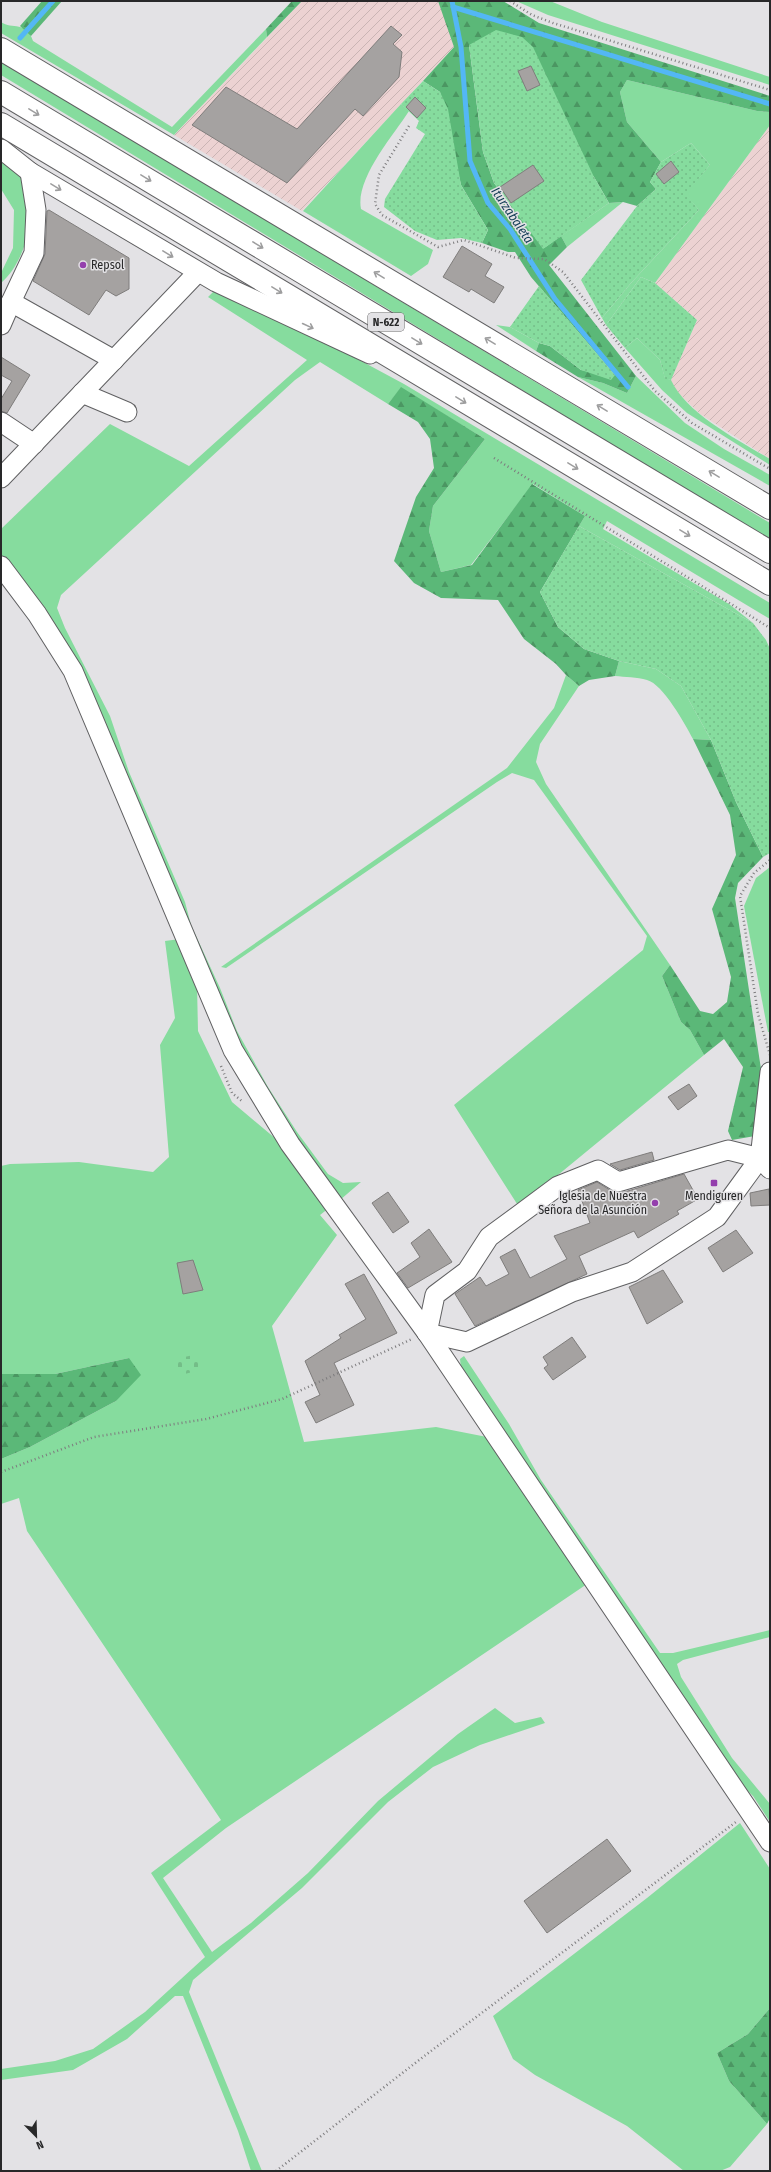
<svg xmlns="http://www.w3.org/2000/svg" width="771" height="2172" viewBox="0 0 771 2172" font-family="'Fira Sans Condensed',sans-serif">
	<defs>
		<pattern id="industrial-furrows" width="10" height="10" patternUnits="userSpaceOnUse"><rect width="10" height="10" fill="#ecd2d2"/><path d="M-1 1l2-2M0 10L10 0M9 11l2-2" fill="none" stroke="#cab4b4"/></pattern>
		<pattern id="forest-firs" width="22" height="20" patternUnits="userSpaceOnUse"><rect width="22" height="20" fill="#5bb878"/><path d="M5 1l3.5 6h-7zM16 11l3.5 6h-7z" fill="#4b9662"/></pattern>
		<pattern id="cemetery-stones" width="16" height="16" patternUnits="userSpaceOnUse"><rect width="16" height="16" fill="#86dc9e"/><path d="M2 7V4a2 2 0 0 1 4 0v3zM10 15v-3a2 2 0 0 1 4 0v3z" fill="#74bd88"/></pattern>
		<pattern id="garden-dots" width="8" height="8" patternUnits="userSpaceOnUse"><rect width="8" height="8" fill="#86dc9e"/><path d="M2 2h.1M6 6h.1" fill="none" stroke="#74bd88" stroke-width="1.8" stroke-linecap="round"/></pattern>
	</defs>
	<rect width="100%" height="100%" fill="#e3e2e5"/>
	<!-- industrial -->
	<g fill="url(#industrial-furrows)">
		<path d="M302,1h137l15,46 -152,164 -128,-76z"/>
		<path d="M770,125v334l-70,-45 -24,-23 -5,-11 26,-60 -42,-37z"/>
	</g>
	<!-- green -->
	<g fill="#86dc9e">
		<path d="M516,1h34l52,21 168,55v8l-222,-70z"/>
		<path d="M1,22c11,8 26,-2 32,19l139,86 94,-98 1,8 -93,98 -173,-102z"/>
		<path d="M1,61l769,462v17l-769,-465z"/>
		<path d="M627,80l130,31 13,1v13l-115,158 -14,-6 -35,48 -4,-7 29,-35 68,-73 -14,-16 25,-29 -19,-22 -30,19 -34,-40 -7,-30z"/>
		<path d="M401,104l8,7c-16,25 -54,68 -48,98l72,41 -5,14 -17,12 -108,-65z"/>
		<path d="M1,159c6,5 18,11 22,17 18,30 3,86 -22,107v-10l12,-25 1,-38 -13,-21z"/>
		<path d="M623,202l-56,45 -6,-11 48,-33z"/>
		<path d="M215,290l122,58 67,36 366,219v16l-163,-98 -4,8 126,75 24,19 -174,-97 6,-10 -52,-32 -62,81 -30,7 -12,-41 4,-25 52,-67 -84,-51 -13,16 -68,-42 -25,18 -234,215 -4,13 8,20 45,88 19,56 56,130 6,23 29,63 17,43 31,56 29,45 31,42 15,9 18,-1 -21,18 -46,-62 -61,-104 -160,-377 -33,-55 -39,-46v-27l109,-105 79,42 118,-106 -99,-63z"/>
		<path d="M496,325l14,2 29,16 -3,8z"/>
		<path d="M637,338l23,22 5,18 6,2c16,34 67,60 99,79v6l-83,-52 -25,-23 -37,-42z"/>
		<path d="M636,376l49,47 39,26 46,26v11l-192,-109 25,6 24,10z"/>
		<path d="M619,661l37,8 25,17 30,54 -18,-1c-8,-15 -30,-55 -46,-59 -10,-3 -22,-3 -32,-4z"/>
		<path d="M566,675l13,11 -39,58 -4,18 10,22 124,181 -8,11 19,46 9,8 14,25 -185,152 -65,-102 189,-155 4,-14 -113,-156 -22,-7 -15,9 -271,186 -5,-1 286,-199 47,-60z"/>
		<path d="M770,867v165h-2l-24,-126 12,-28z"/>
		<path d="M180,939l17,46 1,46 34,71 50,42 47,64 -9,7 17,20 -65,91 32,116 132,-15 56,11 95,146 -361,244 -63,50 49,74 39,-29 57,-50 70,-72 80,-67 37,-26 20,15 26,-6 4,6 -65,22 -47,22 -45,35 -86,86 -109,92 -4,12 73,179h-11l-13,-40 -55,-135h-8l-48,43 -54,31 -72,10v-11l54,-8 38,-12 52,-37 60,-55 -54,-84 70,-53 -194,-289 -8,-33 -18,6v-45l29,-12 86,-46 13,-43 -74,16h-54v-208l9,-2 69,-2 74,10 16,-15 -9,-112 15,-27 -10,-77z"/>
		<path d="M464,1356l45,68 32,56 119,173h13l97,-23v7l-87,23 -6,4 4,13 51,81 38,46v18l-17,-26 -15,-14 -277,-414 -1,-9z"/>
		<path d="M740,1823l30,46v139l-22,26 -31,19 12,28 38,43 -37,43 -10,4h-36l-57,-45 -92,-51 -22,-16 -20,-43 154,-118z"/>
	</g>
	<!-- forest -->
	<g fill="url(#forest-firs)">
		<path d="M42,1h20l-31,35 -11,-10z"/>
		<path d="M292,1h10l-35,36 -1,-8z"/>
		<path d="M438,1h65l36,22 231,73v16l-13,-1 -130,-31 -7,12 7,30 34,40 -11,20 6,7 -19,17 -14,-4 -14,1 -15,-26 -125,-132 14,107 11,31 50,65 17,-12 6,11 -18,18 87,111 -9,17 -24,-10 -25,-6 -42,-26 3,-8 11,3 31,24 34,5 -84,-98 -16,-25h-7l-26,-9 6,-13 -27,-45 -21,-93 -17,-11 31,-34z"/>
		<path d="M401,387l84,52 -52,67 -4,25 12,41 31,-7 60,-81 53,32 -45,76 18,35 26,22 35,12 -4,15 -26,4 -10,6 -13,-11 -10,-11 -32,-25 -26,-39 -57,-2 -27,-15 -20,-22 22,-64 18,-29 -4,-29 -12,-17 -30,-18z"/>
		<path d="M693,739l18,1 25,62 27,55 -25,26 -3,15 26,171 -6,67 -23,4 -4,-9 15,-64 -19,-28 -20,16 -14,-25 -9,-8 -19,-46 8,-11 30,46 13,3 14,-12 4,-25 -19,-68 24,-54 -6,-40z"/>
		<path d="M129,1358l12,17 -25,26 -86,46 -29,12v-85h54z"/>
		<path d="M770,2008v110l-3,6 -38,-43 -12,-28 31,-19z"/>
	</g>
	<!-- cemetery -->
	<path fill="url(#cemetery-stones)" d="M198,1354l6,15 -27,7 -6,-16z"/>
	<!-- garden -->
	<g fill="url(#garden-dots)">
		<path d="M496,30l26,7 11,10 61,130 15,26 -66,46 -49,-66 -11,-31 -14,-107z"/>
		<path d="M423,81l17,11 8,17 13,76 27,45 -6,13 -21,-5 -24,2 -22,-9 -31,-24 1,-8 40,-65 -9,-6 3,-7 -18,-17z"/>
		<path d="M691,143l19,22 -24,29 13,16 -68,73 -29,35 -21,-38 56,-74 19,-17 -6,-7 11,-20z"/>
		<path d="M641,277l14,6 42,37 -26,60 -6,-1 -5,-19 -23,-22 -12,10 -19,-23z"/>
		<path d="M539,286l76,89 -4,5 -30,-10 -31,-24 -11,-3 -29,-16z"/>
		<path d="M579,526l174,97 13,17 4,9v204l-7,4 -27,-55 -25,-62 -30,-54 -25,-17 -37,-8 -35,-12 -26,-22 -18,-35z"/>
	</g>
	<g fill="none" stroke-linecap="round" stroke-linejoin="round">
		<!-- stream -->
		<g stroke="#53b7f5" stroke-width="5">
			<path d="M452,1l9,46 9,114 18,42 22,26 45,70 73,88"/>
			<path d="M453,7l317,97"/>
			<path d="M20,38l33,-37"/>
		</g>
	</g>
	<!-- building -->
	<g fill="#a5a2a1" stroke="#7f7d7c">
		<path d="M391,26l11,9 -9,9 9,8 -3,25 -36,39 -8,-7 -68,74 -95,-58 34,-38 71,42z"/>
		<path d="M531,66l9,19 -13,6 -9,-20z"/>
		<path d="M415,97l11,11 -9,10 -11,-11z"/>
		<path d="M671,161l8,11 -15,12 -8,-10z"/>
		<path d="M533,165l11,16 -33,22 -11,-16z"/>
		<path d="M49,210l80,48v31l-13,7 -10,-6 -17,25 -56,-34 12,-27 2,-43z"/>
		<path d="M462,246l30,18 -7,12 19,11 -10,16 -23,-14 -2,3 -26,-15z"/>
		<path d="M1,357l29,18 -23,38 -6,-2v-12l11,-18 -11,-6z"/>
		<path d="M689,1084l8,12 -19,14 -10,-13z"/>
		<path d="M652,1152l2,8 -34,10 -10,-6z"/>
		<path d="M684,1174l14,25 -21,12 2,3 -41,24 -4,-7 -55,25 8,18 -112,52 -20,-32 25,-17 6,9 23,-12 -9,-17 15,-8 15,29 37,-19 -13,-23 36,-13 -12,-33 19,-8 16,10 8,1z"/>
		<path d="M769,1189l1,16 -19,1 -1,-13z"/>
		<path d="M388,1192l21,30 -16,11 -21,-30z"/>
		<path d="M429,1229l23,33 -44,26 -11,-15 23,-16 -9,-14z"/>
		<path d="M736,1230l17,23 -30,19 -15,-24z"/>
		<path d="M193,1260l10,30 -20,4 -6,-31z"/>
		<path d="M663,1270l20,32 -36,22 -18,-37z"/>
		<path d="M364,1274l33,59 -63,30 20,42 -38,18 -11,-21 15,-7 -15,-34 36,-23 -2,-3 27,-16 -21,-35z"/>
		<path d="M572,1337l14,20 -33,23 -9,-12 4,-3 -5,-8z"/>
		<path d="M607,1839l24,32 -84,62 -23,-32z"/>
	</g>
	<g fill="none" stroke-linecap="round" stroke-linejoin="round">
		<!-- minor casing -->
		<g stroke="#606062" stroke-width="21">
			<g id="minor">
				<path d="M1,149l29,23 186,110 154,72"/>
				<path d="M11,302l23,-49 2,-43 -6,-38"/>
				<path d="M1,325l10,-23 103,58"/>
				<path d="M82,393l45,19"/>
				<path d="M1,422l33,22"/>
				<path d="M1,478l197,-206"/>
				<path d="M1,566l36,48 36,57 160,379 57,94 137,189 343,509"/>
				<path d="M427,1333l40,9 105,-50 60,-20 85,-55 43,-59 10,-86"/>
				<path d="M427,1333l8,-38 32,-24 22,-34 69,-51 40,-16 20,12 110,-32 32,8 10,11"/>
			</g>
		</g>
		<!-- highway casing -->
		<g stroke="#606062" stroke-width="24">
			<g id="highway">
				<path d="M1,49l769,459"/>
				<path d="M1,92l769,460"/>
				<path d="M1,124l769,460"/>
			</g>
		</g>
		<!-- path -->
		<g stroke="#7d7c7e" stroke-width="2.5" stroke-dasharray="1 3" stroke-linecap="butt">
			<path d="M510,1l22,14 21,8 217,67"/>
			<path d="M409,126l-30,49 -4,29 7,11 56,32 26,-7 52,18 28,1 19,13 92,119 37,32 78,46"/>
			<path d="M494,458l276,170"/>
			<path d="M770,1055l-12,-41 -18,-118 14,-23 16,-13"/>
			<path d="M221,1066l11,27 11,9"/>
			<path d="M1,1472l93,-35 112,-18 76,-20 130,-60"/>
			<path d="M276,2171l147,-114 313,-235"/>
		</g>
		<!-- minor -->
		<use href="#minor" stroke="#fff" stroke-width="19"/>
		<!-- highway -->
		<use href="#highway" stroke="#fff" stroke-width="22"/>
	</g>
	<!-- one-way arrows -->
	<defs><path id="oneway-shaft" d="M-6 0H5M1.5-3L5.5 0L1.5 3" fill="none" stroke-width="1.6" stroke-linecap="round" stroke-linejoin="round"/></defs>
	<g stroke="#9e9e9f">
		<use href="#oneway-shaft" transform="translate(34 112) rotate(31)"/>
		<use href="#oneway-shaft" transform="translate(146 178) rotate(31)"/>
		<use href="#oneway-shaft" transform="translate(56 187) rotate(31)"/>
		<use href="#oneway-shaft" transform="translate(258 245) rotate(31)"/>
		<use href="#oneway-shaft" transform="translate(168 254) rotate(31)"/>
		<use href="#oneway-shaft" transform="translate(379 275) rotate(-149)"/>
		<use href="#oneway-shaft" transform="translate(277 290) rotate(31)"/>
		<use href="#oneway-shaft" transform="translate(308 326) rotate(25)"/>
		<use href="#oneway-shaft" transform="translate(417 341) rotate(31)"/>
		<use href="#oneway-shaft" transform="translate(490 341) rotate(-149)"/>
		<use href="#oneway-shaft" transform="translate(461 400) rotate(31)"/>
		<use href="#oneway-shaft" transform="translate(602 408) rotate(-149)"/>
		<use href="#oneway-shaft" transform="translate(573 466) rotate(31)"/>
		<use href="#oneway-shaft" transform="translate(714 474) rotate(-149)"/>
		<use href="#oneway-shaft" transform="translate(685 533) rotate(31)"/>
	</g>
	<!-- markers -->
	<g fill="#943fad" stroke="#e3e2e5" stroke-width="1.5">
		<circle cx="83" cy="265" r="4"/>
		<rect x="710" y="1179" width="8" height="8" rx="2"/>
		<circle cx="655" cy="1203" r="4"/>
	</g>
	<g text-anchor="middle" stroke-width="3" stroke-linejoin="round" paint-order="stroke">
		<!-- shield labels -->
		<rect fill="#e3e2e5" stroke="#606061" stroke-width="1" x="368" y="313" width="36" height="18" rx="3"/>
		<g font-size="11" font-weight="bold" fill="#282829">
			<text x="386" y="326">N-622</text>
		</g>
		<!-- poi labels -->
		<g font-size="12" fill="#282829" stroke="#e3e2e5" text-anchor="start">
			<text x="91" y="269">Repsol</text>
			<text x="647" y="1200" text-anchor="end">Iglesia de Nuestra<tspan x="647" dy="14">Señora de la Asunción</tspan></text>
			<text x="714" y="1200" text-anchor="middle">Mendiguren</text>
		</g>
		<!-- water labels -->
		<g font-size="13" font-style="italic" fill="#123c55" stroke="#e3e2e5">
			<text transform="translate(513 215) rotate(56)" y="5">Iturzabaleta</text>
		</g>
	</g>
	<!-- border -->
	<rect width="771" height="2172" fill="none" stroke="#282829" stroke-width="4"/>
	<!-- north arrow -->
	<g transform="translate(36 2136) rotate(157)" stroke="#e3e2e5" stroke-width="3" paint-order="stroke">
	<path d="M0-3L7 15L0 10L-7 15Z" fill="#282829"/>
	<text y="-6" font-size="11" font-weight="bold" text-anchor="middle" fill="#282829">N</text>
	</g>
</svg>
